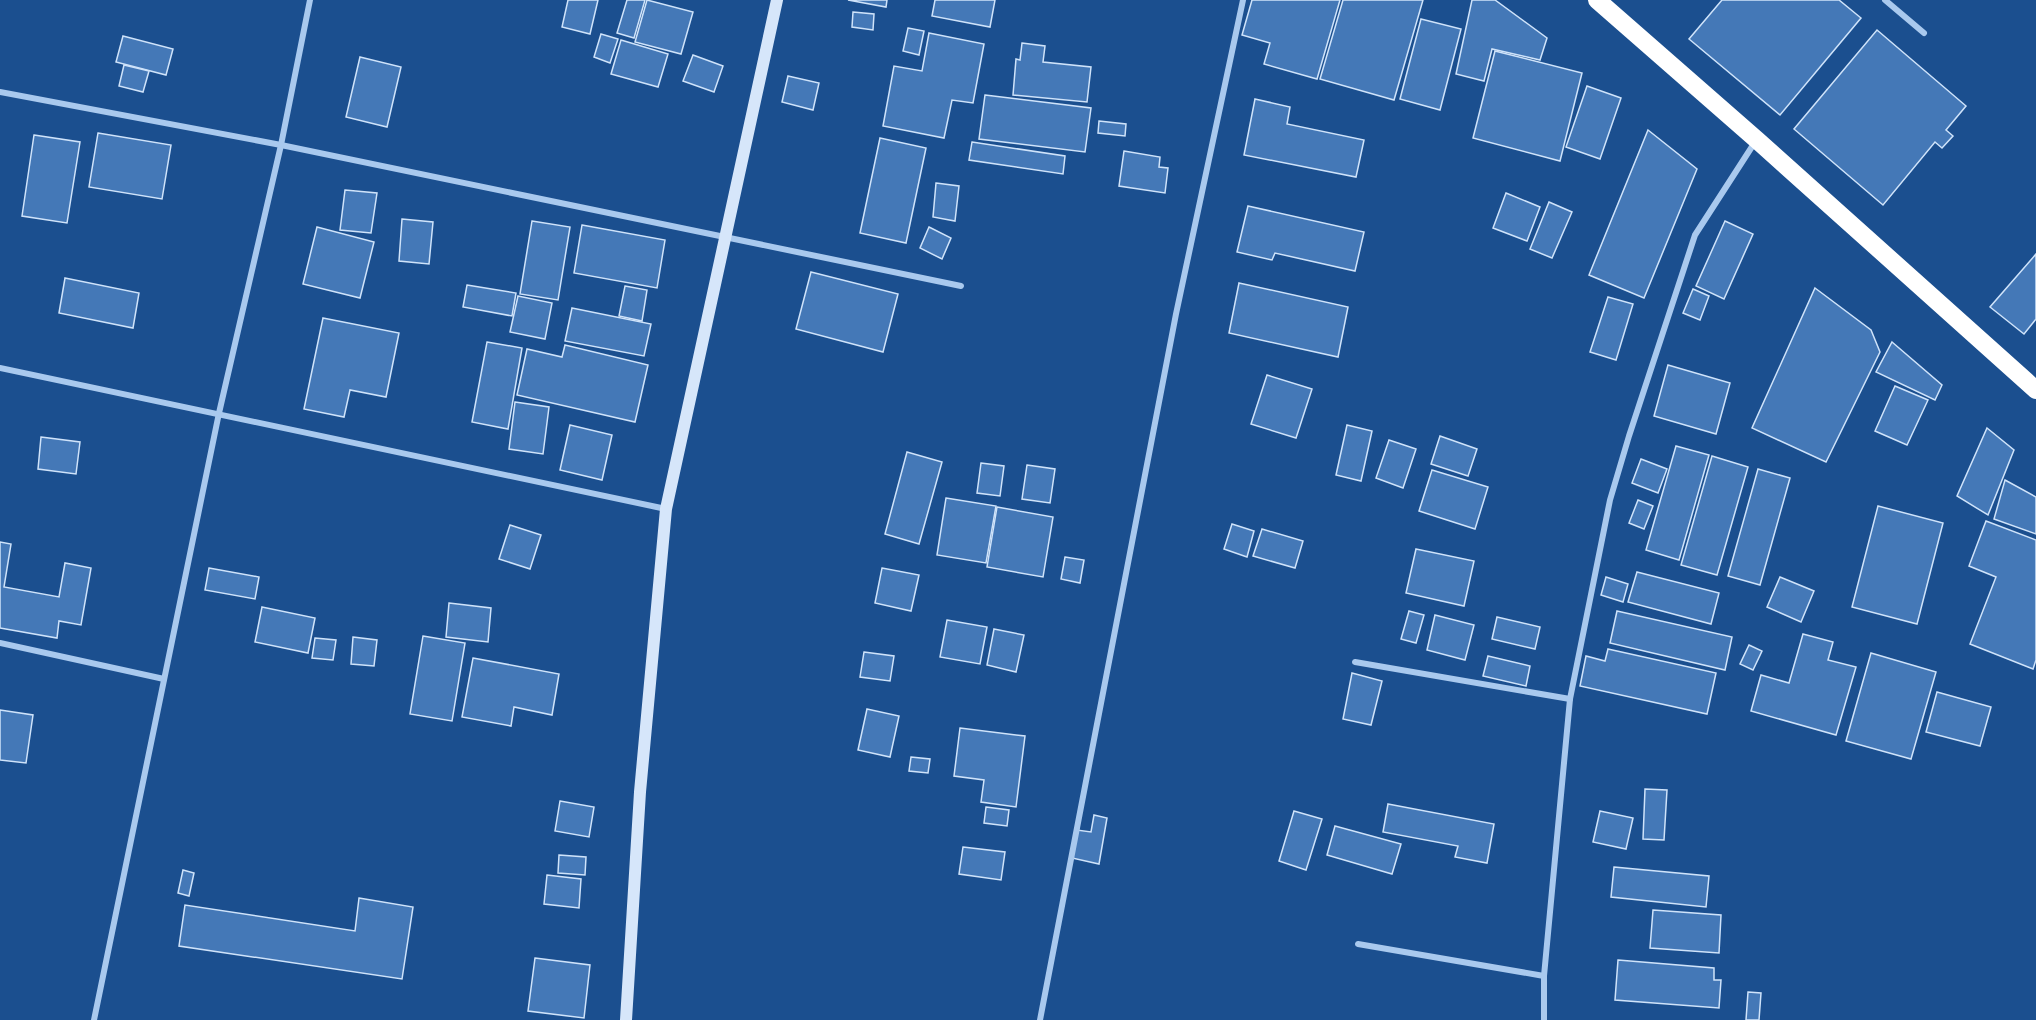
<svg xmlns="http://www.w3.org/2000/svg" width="2036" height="1020" viewBox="0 0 2036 1020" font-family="Karla,sans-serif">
	<rect width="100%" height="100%" fill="#1b4f8f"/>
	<!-- building -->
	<g fill="#4478b7" stroke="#cfe3fa" stroke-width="1.5">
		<path d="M568,0h30l-8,34 -28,-7z"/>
		<path d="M627,0h18l-11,38 -17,-5z"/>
		<path d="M647,0l46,12 -12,42 -46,-12z"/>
		<path d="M848,0h39l-1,7z"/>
		<path d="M935,0h60l-5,27 -58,-11z"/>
		<path d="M1252,0h88l-23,79 -53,-15 6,-21 -28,-8z"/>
		<path d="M1343,0h80l-29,100 -74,-21z"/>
		<path d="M1472,0h23l52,38 -7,22 -48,-11 -8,32 -28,-7z"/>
		<path d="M1722,0h117l22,18 -81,97 -91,-76z"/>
		<path d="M853,12l21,2 -1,16 -21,-3z"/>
		<path d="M1421,19l40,10 -21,81 -40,-11z"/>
		<path d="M908,28l16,3 -5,24 -16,-4z"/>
		<path d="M1877,30l89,76 -20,24 7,6 -11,12 -7,-6 -52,63 -89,-76z"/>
		<path d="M929,33l55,11 -11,59 -21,-3 -8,38 -61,-12 11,-60 28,5z"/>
		<path d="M601,34l17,5 -8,24 -16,-6z"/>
		<path d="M123,36l50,13 -7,26 -50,-13z"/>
		<path d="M621,40l47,14 -10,33 -47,-13z"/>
		<path d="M1022,43l23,3 -2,16 48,5 -4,35 -74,-7 3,-36 4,1z"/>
		<path d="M1495,51l87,22 -22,88 -87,-23z"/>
		<path d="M693,55l30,11 -9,26 -31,-11z"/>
		<path d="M360,57l41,10 -14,60 -41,-10z"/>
		<path d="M124,65l25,6 -6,21 -24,-6z"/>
		<path d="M788,76l31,7 -6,27 -31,-8z"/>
		<path d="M1587,86l34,12 -21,61 -34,-12z"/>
		<path d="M985,95l106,13 -6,44 -106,-13z"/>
		<path d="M1255,99l35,8 -3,17 77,16 -8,37 -112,-22z"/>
		<path d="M1099,121l27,3 -1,12 -27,-3z"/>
		<path d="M1648,130l49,39 -53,129 -55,-23z"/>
		<path d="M98,133l73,12 -9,54 -73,-12z"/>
		<path d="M34,135l46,7 -13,81 -45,-7z"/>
		<path d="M880,138l46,10 -20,95 -46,-10z"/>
		<path d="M972,142l93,14 -2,18 -94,-14z"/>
		<path d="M1124,151l36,6 -1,10 9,1 -3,25 -46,-7z"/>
		<path d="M936,183l23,3 -4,35 -22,-4z"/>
		<path d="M345,190l32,3 -6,40 -31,-3z"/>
		<path d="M1506,193l34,14 -13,34 -34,-13z"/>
		<path d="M1549,202l23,10 -20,46 -22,-9z"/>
		<path d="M1248,206l116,26 -9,39 -80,-18 -3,7 -35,-8z"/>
		<path d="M402,219l31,3 -4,42 -30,-3z"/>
		<path d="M532,221l38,6 -12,73 -38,-6z"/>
		<path d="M1725,221l28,13 -29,65 -28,-13z"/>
		<path d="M582,225l83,15 -8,48 -83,-15z"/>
		<path d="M317,227l57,15 -14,56 -57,-14z"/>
		<path d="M929,227l22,11 -9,21 -22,-11z"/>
		<path d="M2036,254v65l-12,15 -34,-27z"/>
		<path d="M811,272l87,22 -15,58 -87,-23z"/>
		<path d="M65,278l74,15 -6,35 -74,-15z"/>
		<path d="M1239,283l109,24 -10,50 -109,-24z"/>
		<path d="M467,285l49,8 -4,23 -49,-9z"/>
		<path d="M625,286l22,4 -5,31 -23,-5z"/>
		<path d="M1815,288l56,42 9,22 -54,110 -74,-34z"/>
		<path d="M1693,289l16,7 -9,24 -17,-7z"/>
		<path d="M518,296l34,7 -7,36 -35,-7z"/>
		<path d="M1608,297l25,7 -17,56 -26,-8z"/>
		<path d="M572,308l79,16 -7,32 -79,-15z"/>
		<path d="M323,318l76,15 -13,64 -36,-7 -6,27 -40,-8z"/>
		<path d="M487,342l35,6 -14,81 -36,-7z"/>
		<path d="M1892,342l50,43 -7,15 -59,-28z"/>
		<path d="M565,345l83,20 -13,57 -118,-27 10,-46 35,8z"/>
		<path d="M1668,365l62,18 -14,51 -62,-18z"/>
		<path d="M1267,375l45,14 -16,49 -45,-14z"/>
		<path d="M1895,386l33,14 -21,45 -32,-14z"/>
		<path d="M515,402l34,5 -6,47 -34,-5z"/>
		<path d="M570,425l42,10 -10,45 -42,-10z"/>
		<path d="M1347,425l25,6 -11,50 -25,-6z"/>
		<path d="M1987,428l27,22 -26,65 -31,-19z"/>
		<path d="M1440,436l37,13 -9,27 -37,-12z"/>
		<path d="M41,437l39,5 -4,32 -38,-5z"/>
		<path d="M1389,440l27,9 -13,39 -27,-10z"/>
		<path d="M1676,446l33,9 -30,105 -33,-10z"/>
		<path d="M907,452l35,10 -23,82 -34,-10z"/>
		<path d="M1712,456l36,11 -31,108 -36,-10z"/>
		<path d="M1641,459l26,10 -9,24 -26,-10z"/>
		<path d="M981,463l23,3 -4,30 -23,-3z"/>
		<path d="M1027,465l28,4 -5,34 -28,-4z"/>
		<path d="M1758,469l32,9 -30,107 -32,-9z"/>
		<path d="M1432,470l56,17 -13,42 -56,-18z"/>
		<path d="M2005,480l31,17v37l-42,-15z"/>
		<path d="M946,498l50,8 -10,57 -49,-8z"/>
		<path d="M1638,500l15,6 -9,23 -15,-6z"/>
		<path d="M1878,506l65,17 -26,101 -65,-17z"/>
		<path d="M997,507l56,10 -10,60 -56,-10z"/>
		<path d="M1986,521l50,19v120l-3,9 -63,-25 26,-67 -27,-11z"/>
		<path d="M1232,524l22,7 -7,26 -23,-8z"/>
		<path d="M510,525l31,10 -11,34 -31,-10z"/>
		<path d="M1262,529l41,12 -8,27 -42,-12z"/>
		<path d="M0,542l11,2 -7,43 55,10 6,-34 26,5 -10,57 -22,-4 -2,17 -57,-10z"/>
		<path d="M1416,549l58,12 -10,45 -58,-13z"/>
		<path d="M1065,557l19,3 -4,23 -19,-4z"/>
		<path d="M209,568l50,9 -4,22 -50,-9z"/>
		<path d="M882,568l37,7 -8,36 -36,-8z"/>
		<path d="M1637,572l82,21 -8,31 -83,-22z"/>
		<path d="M1606,577l22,7 -5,18 -22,-7z"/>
		<path d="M1780,577l34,14 -13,31 -34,-15z"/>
		<path d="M449,603l42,5 -3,34 -42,-5z"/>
		<path d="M262,607l53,11 -7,35 -53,-11z"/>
		<path d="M1409,611l15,4 -8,28 -15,-4z"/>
		<path d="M1617,611l115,26 -7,33 -115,-27z"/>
		<path d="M1435,615l39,10 -9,35 -38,-10z"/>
		<path d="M1497,617l43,10 -5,22 -43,-10z"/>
		<path d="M947,620l40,7 -7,37 -40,-7z"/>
		<path d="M994,629l30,6 -8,37 -29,-7z"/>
		<path d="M1803,634l30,8 -5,18 28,7 -20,68 -85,-24 10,-36 28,8z"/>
		<path d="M423,636l42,7 -13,78 -42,-7z"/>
		<path d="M353,637l24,3 -3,26 -23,-2z"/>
		<path d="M315,638l21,2 -3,20 -21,-2z"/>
		<path d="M1749,645l13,6 -9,19 -13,-6z"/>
		<path d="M1608,649l108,24 -9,41 -127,-28 6,-30 19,5z"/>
		<path d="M864,652l30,4 -4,25 -30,-4z"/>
		<path d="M1871,653l65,19 -25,87 -65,-18z"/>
		<path d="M1488,656l42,10 -4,20 -43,-10z"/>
		<path d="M473,658l86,16 -7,41 -38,-8 -3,19 -49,-9z"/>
		<path d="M1352,673l30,8 -11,44 -28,-6z"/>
		<path d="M1937,692l54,15 -11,39 -54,-14z"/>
		<path d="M867,709l32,7 -9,41 -32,-7z"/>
		<path d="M0,710l33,5 -7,48 -26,-3z"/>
		<path d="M960,728l65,8 -9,71 -35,-5 3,-22 -30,-4z"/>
		<path d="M911,757l19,2 -2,14 -19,-2z"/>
		<path d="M1645,789l22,1 -3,50 -21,-1z"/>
		<path d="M560,801l34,6 -5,30 -34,-6z"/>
		<path d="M1388,804l106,20 -7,39 -32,-6 3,-11 -75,-14z"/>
		<path d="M986,807l23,3 -2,16 -23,-3z"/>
		<path d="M1294,811l28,8 -16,51 -27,-9z"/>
		<path d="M1600,811l33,7 -7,31 -33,-7z"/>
		<path d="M1094,815l13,3 -8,46 -27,-6 5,-28 14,2z"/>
		<path d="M1335,826l66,18 -9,30 -65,-19z"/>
		<path d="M963,847l42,5 -4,28 -42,-6z"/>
		<path d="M559,855l27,2 -1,18 -27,-2z"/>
		<path d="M1614,867l95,9 -3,31 -95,-10z"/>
		<path d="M183,870l11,3 -5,23 -11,-3z"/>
		<path d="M547,875l34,4 -2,29 -35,-4z"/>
		<path d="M359,898l54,9 -11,72 -223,-33 6,-41 170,26z"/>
		<path d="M1653,910l68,5 -2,38 -69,-5z"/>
		<path d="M535,958l55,7 -6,53 -56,-7z"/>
		<path d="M1618,960l96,8v12h7l-2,28 -104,-8z"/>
		<path d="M1748,992l13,1 -2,27h-13z"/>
	</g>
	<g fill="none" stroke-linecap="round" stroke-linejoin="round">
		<!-- street -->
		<g stroke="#a9c9ee" stroke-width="6">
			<path d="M1885,0l39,33"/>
			<path d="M0,92l281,53 680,141"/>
			<path d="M0,368l666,141"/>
			<path d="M0,643l164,36"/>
			<path d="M1355,662l215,37"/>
			<path d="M1358,944l186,32"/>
			<path d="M94,1020l125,-607 62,-268 29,-145"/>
			<path d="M1040,1020l136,-706 67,-314"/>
			<path d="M1544,1020v-44l26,-277 40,-199 19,-64 66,-201 60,-93"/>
		</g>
		<!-- secondary -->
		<path stroke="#d6e6fa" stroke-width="12" d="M626,1020l14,-228 26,-283 111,-509"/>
		<!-- highway -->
		<path stroke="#fff" stroke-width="18" d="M1597,0l160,140 279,250"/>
	</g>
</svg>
